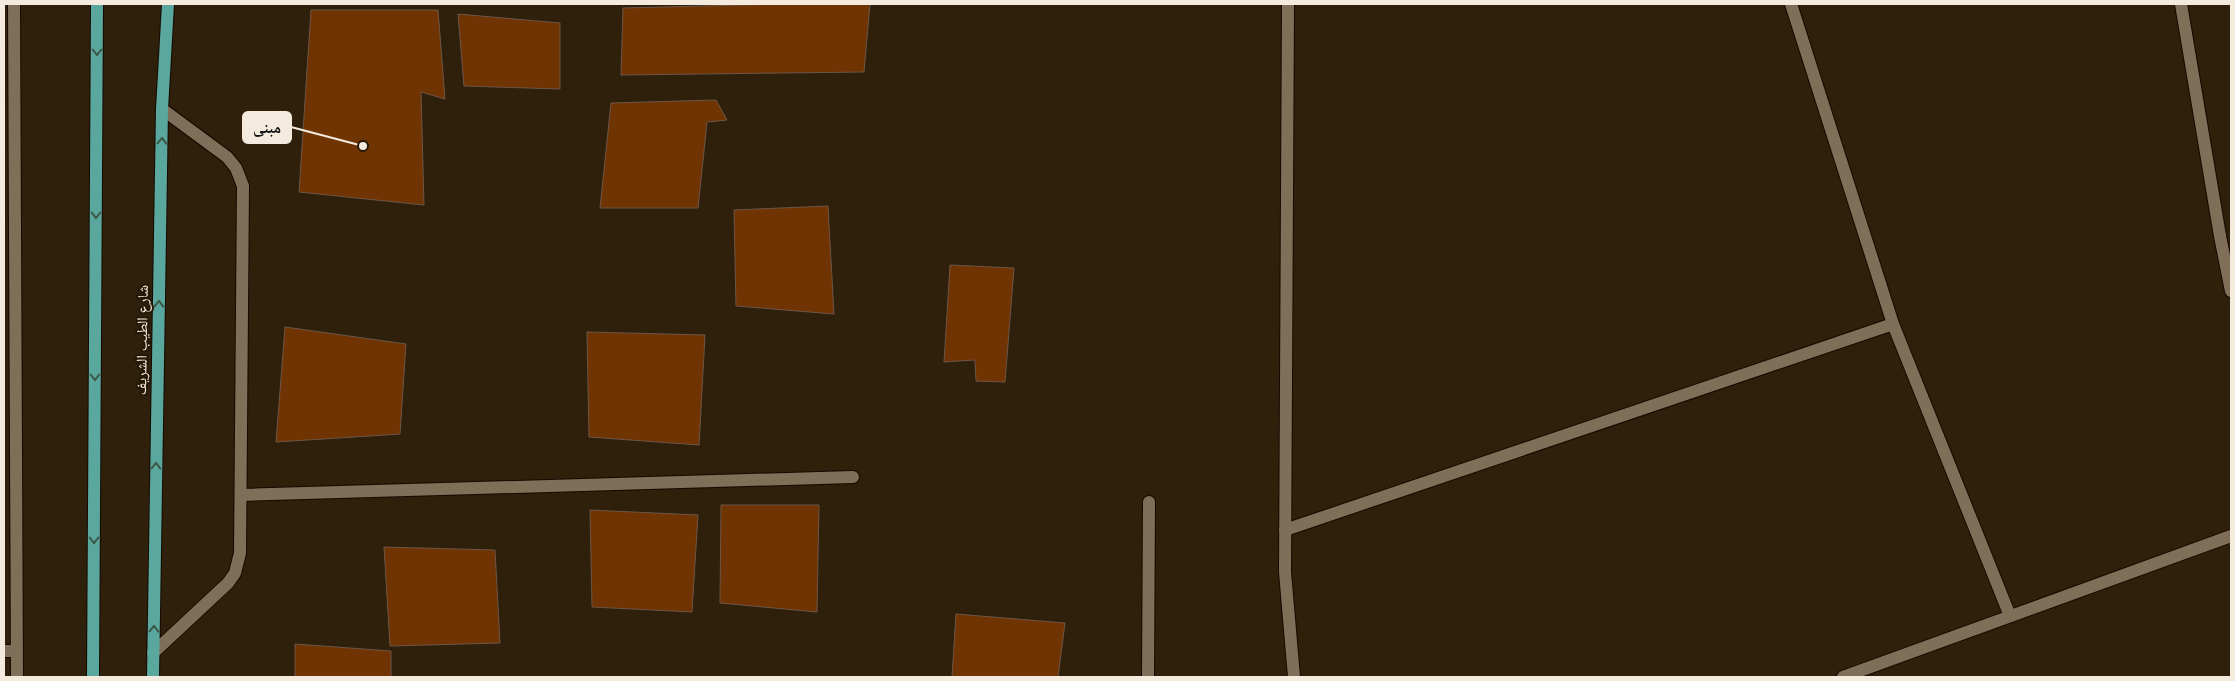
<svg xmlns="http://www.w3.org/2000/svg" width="2235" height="681" viewBox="0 0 2235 681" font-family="'Fira Sans','Noto Naskh Arabic',sans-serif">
	<rect width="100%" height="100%" fill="#2e200b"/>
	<!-- building -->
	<g fill="#703402" stroke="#6e5547">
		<path d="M784,4h86l-6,68 -243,3 2,-67z"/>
		<path d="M311,10h127l7,89 -24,-7 3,113 -125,-13z"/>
		<path d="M458,14l102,9v66l-96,-3z"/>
		<path d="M716,100l11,20 -20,2 -9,86h-98l11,-105z"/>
		<path d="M828,206l6,108 -98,-8 -2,-96z"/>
		<path d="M950,265l64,3 -9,114 -29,-1 -1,-21 -31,2z"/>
		<path d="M285,327l121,17 -6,90 -124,8z"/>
		<path d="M587,332l118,3 -6,110 -110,-8z"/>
		<path d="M721,505h98l-2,107 -97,-9z"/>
		<path d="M590,510l108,5 -6,97 -100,-5z"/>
		<path d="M384,547l111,3 5,93 -110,3z"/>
		<path d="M956,614l109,9 -7,54h-106z"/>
		<path d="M295,644l96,7v26h-96z"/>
	</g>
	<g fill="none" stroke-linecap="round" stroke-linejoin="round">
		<!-- minor casing -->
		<g stroke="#160900" stroke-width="14">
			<g id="minor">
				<path d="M14,4l3,673"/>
				<path d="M1288,4l-3,568 9,105"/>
				<path d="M1791,4l102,320 117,292"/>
				<path d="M2181,4l39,232 11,55"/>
				<path d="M241,495l612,-18"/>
				<path d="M1285,530l608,-206"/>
				<path d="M4,651h13"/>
				<path d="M153,653l75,-70 7,-10 5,-20 3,-367 -7,-18 -9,-11 -65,-48"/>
				<path d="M1148,677l1,-175"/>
				<path d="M1843,677l388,-141"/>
			</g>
		</g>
		<!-- major casing -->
		<g stroke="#160900" stroke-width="14">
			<g id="major">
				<path d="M93,677l4,-673"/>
				<path d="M153,677l9,-568 6,-105"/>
			</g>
		</g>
		<!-- minor -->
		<use href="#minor" stroke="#7f6e58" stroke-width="12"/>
		<!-- major -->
		<use href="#major" stroke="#5aa79e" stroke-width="12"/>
	</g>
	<!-- one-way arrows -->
	<defs><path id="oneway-chevron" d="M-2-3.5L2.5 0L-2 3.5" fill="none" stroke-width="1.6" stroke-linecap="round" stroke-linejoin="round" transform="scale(1.25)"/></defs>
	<g stroke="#3c5849">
		<use href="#oneway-chevron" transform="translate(97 52) rotate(90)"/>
		<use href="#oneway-chevron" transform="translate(162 141) rotate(-89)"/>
		<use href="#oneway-chevron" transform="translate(96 215) rotate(90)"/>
		<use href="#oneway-chevron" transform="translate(159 304) rotate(-89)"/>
		<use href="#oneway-chevron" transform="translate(95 377) rotate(90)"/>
		<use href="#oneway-chevron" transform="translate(156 466) rotate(-89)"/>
		<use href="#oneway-chevron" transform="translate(94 540) rotate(90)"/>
		<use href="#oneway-chevron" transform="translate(154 629) rotate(-89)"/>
	</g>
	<g text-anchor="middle" stroke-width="4" stroke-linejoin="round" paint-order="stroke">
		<!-- street labels -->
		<g font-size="15" fill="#f4eade" stroke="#241703">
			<text transform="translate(142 340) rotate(-89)" y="5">شارع الطيب الشريف</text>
		</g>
	</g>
	<!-- callouts -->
	<path fill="none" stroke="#f4eade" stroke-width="2" d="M363 146L291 127"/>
	<circle fill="#f4eade" stroke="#241703" stroke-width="2" cx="363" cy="146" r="5"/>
	<rect fill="#f4eade" stroke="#f4eade" stroke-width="2" x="243" y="112" width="48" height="31" rx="5"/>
	<g font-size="16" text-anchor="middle" font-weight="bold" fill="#111">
		<text x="267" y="133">مبنى</text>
	</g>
	<!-- border -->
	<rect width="2235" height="681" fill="none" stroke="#f4eade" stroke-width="10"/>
</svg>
